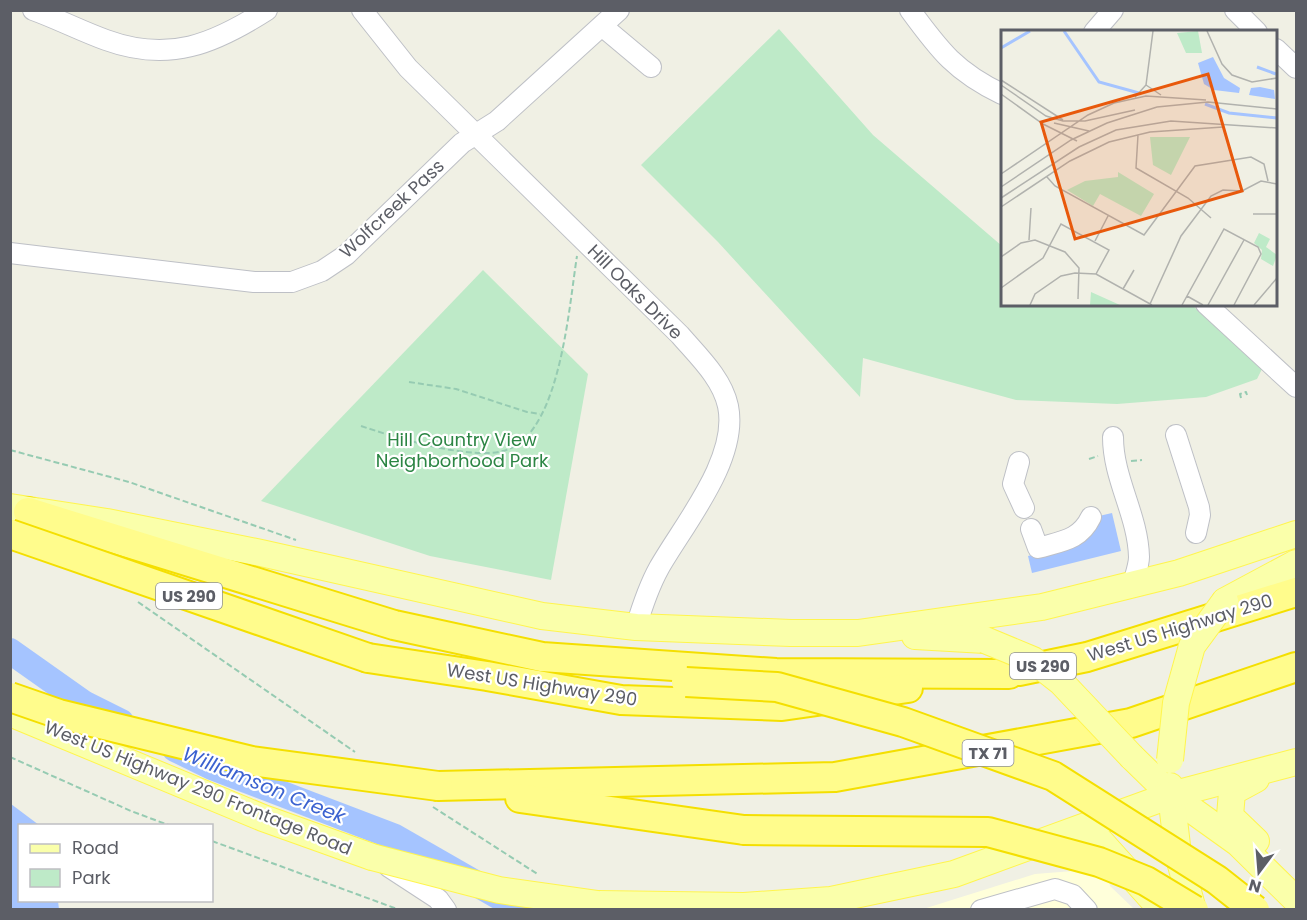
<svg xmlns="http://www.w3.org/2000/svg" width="1307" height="920" viewBox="0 0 1307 920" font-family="Poppins,sans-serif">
	<rect width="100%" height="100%" fill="#f0f0e4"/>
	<!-- commercial -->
	<path fill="#ffffda" d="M1101,842l9,44 24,23 -214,1 115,-36 38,-3z"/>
	<!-- green -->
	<g fill="#beeac8">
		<path d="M779,29l94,106 129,111v58l190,1 70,64 -5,10 -51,18 -89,7 -101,-4 -153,-42 -3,39 -142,-155 -77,-77z"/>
		<path d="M483,270l105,104 -37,206 -121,-24 -169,-55z"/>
	</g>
	<!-- water -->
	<g fill="#a5c4ff">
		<path d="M1112,513l9,38 -89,22 -4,-17 49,-14 22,-26z"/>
		<path d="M11,804l28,21 -19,1v74l38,1 1,8h-48z"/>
	</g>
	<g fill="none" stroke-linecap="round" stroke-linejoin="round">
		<!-- river -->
		<g stroke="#a5c4ff" stroke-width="26">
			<path d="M10,651l75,53 36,18"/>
			<path d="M175,749l37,18 183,70 127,73"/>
		</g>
		<!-- minor casing -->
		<g stroke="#bec0c6" stroke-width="22">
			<g id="minor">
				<path d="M33,10c25,9 48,21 73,30 63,23 108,4 161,-30"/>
				<path d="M362,10l46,58 272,267c18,21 42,43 48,71 11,53 -44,118 -69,162 -10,18 -17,39 -23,59"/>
				<path d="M910,10c30,41 46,62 92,84"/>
				<path d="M1235,10l22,22"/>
				<path d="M602,26l49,41"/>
				<path d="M1094,32l19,-22"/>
				<path d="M1276,49l20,19"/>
				<path d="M10,253l244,29h38l30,-11 24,-16 116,-112 35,-22 122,-111"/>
				<path d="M1206,304l90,83"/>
				<path d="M1176,435l23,72 1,8 -4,18"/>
				<path d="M1113,437c0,42 25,78 26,120 0,8 -4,19 -6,27"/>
				<path d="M1019,462l-6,22 11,24"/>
				<path d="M1031,529l7,19c24,-7 42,-8 53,-31"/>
				<path d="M389,867l49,32 8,11"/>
				<path d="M981,910l74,-21 18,6 14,15"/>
			</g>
		</g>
		<!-- major casing -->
		<g stroke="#fff54e" stroke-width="28">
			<g id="major">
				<path d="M10,507l97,15 154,31 281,63 94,11 155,6h67l184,-26 137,-34 117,-39"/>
				<path d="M1225,601l71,-38"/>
				<path d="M915,636l70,4"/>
				<path d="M10,713l253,105 109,39"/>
				<path d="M1132,757l39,38 67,48 58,57"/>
				<path d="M1170,786l8,68 15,56"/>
				<path d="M1256,841l-26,-25 2,-24 24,-13"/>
				<path d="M1067,844l34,-2 61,68"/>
				<path d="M598,904l146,2 87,-6 123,-26 217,-79 125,-33"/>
			</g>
		</g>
		<!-- highway casing -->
		<g stroke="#f4df00" stroke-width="32">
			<g id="highway">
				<path d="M28,512l366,113 148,32 234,16 233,1"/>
				<path d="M368,658l119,18 134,24 161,6 126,-18"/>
				<path d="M1019,671l68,-14 209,-65"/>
				<path d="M438,786l397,-9 296,-54 165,-56"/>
				<path d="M520,798l224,32"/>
			</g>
		</g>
		<!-- path -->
		<g stroke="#96cbb2" stroke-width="2" stroke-dasharray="6 3" stroke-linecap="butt">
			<path d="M409,382l47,7 71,23 13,2"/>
			<path d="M1241,398l-1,-4 6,-2 1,3"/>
			<path d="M361,426c33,11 115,37 148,23 52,-21 60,-144 68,-193"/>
			<path d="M10,450l119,32 167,58"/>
			<path d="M1089,459l9,-3"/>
			<path d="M1131,461l11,-1"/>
			<path d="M138,602l217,150"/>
			<path d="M10,757l121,54 40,15"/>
			<path d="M433,807l106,68"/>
			<path d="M212,841l188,69"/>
		</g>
		<!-- minor -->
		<use href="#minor" stroke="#fff" stroke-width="20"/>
		<!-- major -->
		<use href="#major" stroke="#faffaa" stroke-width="26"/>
		<!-- highway -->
		<use href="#highway" stroke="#fffc8c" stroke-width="28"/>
		<!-- major-bridge casing -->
		<g stroke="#fff54e" stroke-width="28" stroke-linecap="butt">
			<g id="major-bridge">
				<path d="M985,640l48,20 28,22 71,75"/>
				<path d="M1170,760l6,-57 16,-57 33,-45"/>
				<path d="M372,857l127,33 99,14"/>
			</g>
		</g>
		<!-- highway-bridge casing -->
		<g stroke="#f4df00" stroke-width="32" stroke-linecap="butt">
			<g id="highway-bridge">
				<path d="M10,534l358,124"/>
				<path d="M686,682l91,5 126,35 150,54 164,104 38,30"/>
				<path d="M10,697l49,17 193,47 186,25"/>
				<path d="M744,830l244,2 111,30 47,19 48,29"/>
			</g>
		</g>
		<!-- major-bridge -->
		<use href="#major-bridge" stroke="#faffaa" stroke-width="26"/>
		<!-- highway-bridge -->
		<use href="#highway-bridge" stroke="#fffc8c" stroke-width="28"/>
	</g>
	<g text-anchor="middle" stroke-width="4.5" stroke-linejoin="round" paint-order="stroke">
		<!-- shield labels -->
		<g fill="#fff" stroke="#8d8e94" stroke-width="1.5">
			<rect x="156" y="583" width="66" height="26" rx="4.5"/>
			<rect x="1010" y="653" width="66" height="26" rx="4.5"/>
			<rect x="962.5" y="740" width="51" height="26" rx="4.5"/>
		</g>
		<g font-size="16" font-weight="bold" fill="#5c5e66">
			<text x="189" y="602">US 290</text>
			<text x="1043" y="672">US 290</text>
			<text x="988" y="759">TX 71</text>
		</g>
		<!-- street labels -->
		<g font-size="18" fill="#5c5e66" stroke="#fff">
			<text transform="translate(392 209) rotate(-43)" y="6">Wolfcreek Pass</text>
			<text transform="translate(635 292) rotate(45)" y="6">Hill Oaks Drive</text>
			<text transform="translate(1180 628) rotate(-17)" y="6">West US Highway 290</text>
			<text transform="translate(542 685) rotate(9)" y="6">West US Highway 290</text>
			<text transform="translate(198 788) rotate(22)" y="6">West US Highway 290 Frontage Road</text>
		</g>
		<!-- park labels -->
		<g font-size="18" fill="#2c8544" stroke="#fff">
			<text x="462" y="446">Hill Country View<tspan x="462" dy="21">Neighborhood Park</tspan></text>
		</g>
		<!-- water labels -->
		<g font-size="20" font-style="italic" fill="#3b62d0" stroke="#fff">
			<text transform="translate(264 785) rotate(22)" y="7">Williamson Creek</text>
		</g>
	</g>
	<!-- overview -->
	<g transform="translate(1001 30)">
		<rect width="276" height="276" fill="#f0f0e4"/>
		<path d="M197,1l4,22h-16l-9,-20zM149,107h40l-19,38 -18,-10zM117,142l36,22 -13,22 -41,-22 -7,12 -26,-16 18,-9 33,-4zM258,203l11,6 -4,8 11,8 -4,11 -12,-7 1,-9 -8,-7zM90,262l29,13h-30z" fill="#beeac8"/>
		<path d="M212,27l11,21 16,10 -1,5 -25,-3 -10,-6 -6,-21zM259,57l14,3 1,9 -26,-4 2,-7z" fill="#a5c4ff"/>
		<path fill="none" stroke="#a5c4ff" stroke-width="3" d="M63,1l35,51 40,11M0,18l29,-17M256,37l19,7M204,74l24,9 48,5"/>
		<path fill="none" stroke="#b1b2ae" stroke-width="1.5" d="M206,1l15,33 10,11 20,7 25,-4M0,50l62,40M0,55l45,31 17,5h22l50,-11M145,55l15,10M0,64l42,30 34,17M134,67l11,-12 7,-54M53,93l35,8M137,105l-2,33 52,30 23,20M0,144l87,-59 26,-12 32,-7 60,4M46,147l8,9 89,49 51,-69 56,-9 13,7 4,17M0,157l70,-47 36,-17 50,-16 51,-5 69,7M0,168l78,-51 37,-17 55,-9 106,7M0,177l69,-46 39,-19 41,-10 73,-5M252,184h24M28,210l2,-32M94,211l13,-25M0,227l20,-14 14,-3 30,12 14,16 -1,31M0,258l42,-30 18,-34 48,26 -13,24M122,259l11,-19M186,266l16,9M149,274l31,-68 30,-40 12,-6 19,1 19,-10 16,3M29,275l5,-11 26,-18 14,-3 21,1 56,31M181,275l42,-76 34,18 3,7 -27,51M207,275l36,-65M253,275l23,-27"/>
		<path fill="#e8590c" fill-opacity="0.15" stroke="#e8590c" stroke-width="3" d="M207,44l34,117 -167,48 -34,-117z"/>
		<rect width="276" height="276" fill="none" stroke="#5c5e66" stroke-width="3"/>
	</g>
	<!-- border -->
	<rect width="1307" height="920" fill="none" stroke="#5c5e66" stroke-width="24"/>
	<!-- legend -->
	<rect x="18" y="824" width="195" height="78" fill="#ffffff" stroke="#bebfc2" stroke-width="1.5"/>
	<rect x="30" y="844" width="30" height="9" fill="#faffaa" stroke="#bebfc2" stroke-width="1.5"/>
	<text x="72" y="854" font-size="18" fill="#5c5e66">Road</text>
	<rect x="30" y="869" width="30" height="18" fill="#beeac8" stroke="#bebfc2" stroke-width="1.5"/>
	<text x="72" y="884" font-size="18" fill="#5c5e66">Park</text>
	<!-- north arrow -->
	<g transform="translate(1259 872) rotate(196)" stroke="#ffffff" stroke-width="4.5" paint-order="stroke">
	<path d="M0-4.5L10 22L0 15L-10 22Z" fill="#5c5e66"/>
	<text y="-9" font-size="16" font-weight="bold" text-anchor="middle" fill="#5c5e66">N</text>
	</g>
</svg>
